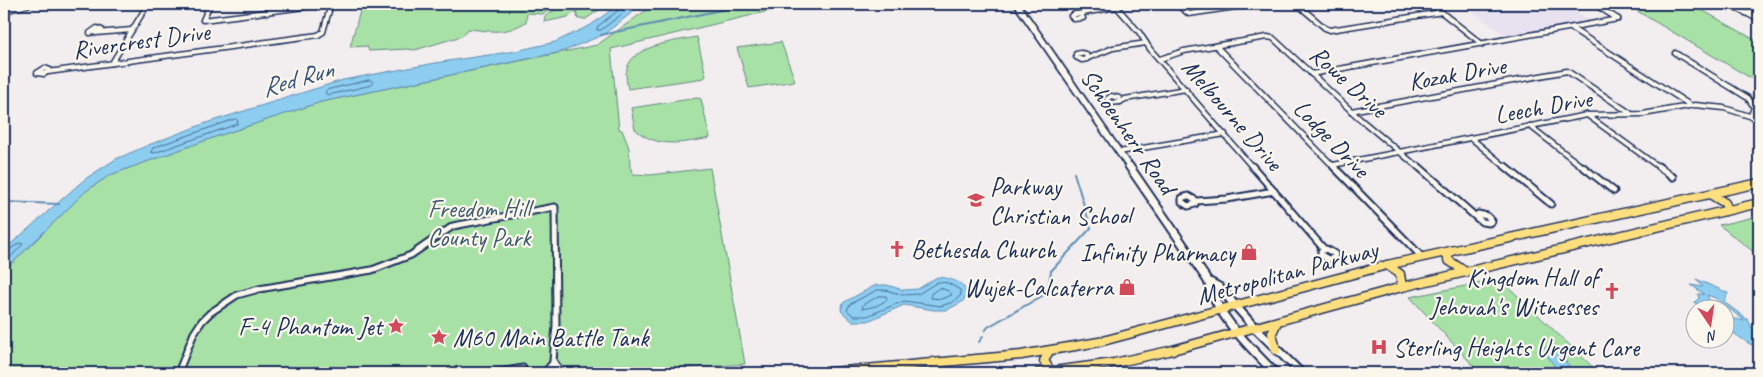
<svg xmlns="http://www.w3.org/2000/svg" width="1763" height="377" viewBox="0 0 1763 377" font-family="Caveat,sans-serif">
	<rect width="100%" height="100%" fill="#f2edee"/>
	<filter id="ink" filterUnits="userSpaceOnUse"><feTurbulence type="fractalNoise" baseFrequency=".02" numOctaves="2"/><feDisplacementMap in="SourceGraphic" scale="10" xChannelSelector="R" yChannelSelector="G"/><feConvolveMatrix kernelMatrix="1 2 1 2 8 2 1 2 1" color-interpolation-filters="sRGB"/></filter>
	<g filter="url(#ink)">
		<!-- built -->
		<path fill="#e8e1f0" d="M1462,4h102l27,17 -84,15z"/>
		<!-- green -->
		<g fill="#a8e1a5" stroke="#628882">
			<path d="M362,4h199l-18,10 -16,-1 -1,9c-22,13 -34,9 -58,7l-6,7 -47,14 -8,-1 -38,2 -2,-5 -17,1z"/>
			<path d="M566,4h41l-21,15h-8l-2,-8 -8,6 -24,5 1,-6z"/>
			<path d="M655,4h165l-51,7 -158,38 8,80 3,1 7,18 1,19 3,7 17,1 60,-7 35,196 -123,9h-618v-102l82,-80 24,-16 105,-38 106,-35 276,-57z"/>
			<path d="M1625,4h66l68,38v41z"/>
			<path d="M697,37l9,39 -2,2 -76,11c-1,-6 -3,-13 -1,-20 5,-24 50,-28 70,-32z"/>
			<path d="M781,42l14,39 -46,7 -12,-40z"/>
			<path d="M697,98l4,1 9,39c-26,5 -54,11 -75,-9l-4,-21z"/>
			<path d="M1759,216v40l-40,-31z"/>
			<path d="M1500,279l99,94h-119l-70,-76z"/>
		</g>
		<!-- water -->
		<g fill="#8dcdef" stroke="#5f8eb5">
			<path d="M619,4h24l-40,31 -42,17 -240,50 -106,35 -105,38 -24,16 -82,80v-21l81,-71 31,-20 35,-15 55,-21 137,-43 98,-18 75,-11 39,-9 36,-17z"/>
			<path d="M937,277c12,1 28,4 30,18l-5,7 -15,8h-13l-30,-5 -36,16h-16l-11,-10 2,-8 5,-3 28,-15h11l16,5 15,-1z"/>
			<path d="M1696,279l32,14 -4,9 24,18 4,8 7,5v15l-11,-5 -22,-15v-11l19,4 -30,-23 -8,-3 3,7 -3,4 3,3c-6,1 -12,0 -15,-7l4,-4 -1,-4h6l-13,-9 12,2z"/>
			<path d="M1549,347l9,5 17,21h-16l-14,-21 -1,-4z"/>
		</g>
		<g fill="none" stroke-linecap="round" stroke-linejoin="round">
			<!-- shore -->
			<g stroke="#496e98" stroke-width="1">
				<path d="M621,4l-1,5 -23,18v3h4l34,-26"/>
				<path d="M370,80l3,2 -1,3 -44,10 -3,-2 2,-3z"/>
				<path d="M236,119l2,2 -1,3 -83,29 -3,-1 2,-4z"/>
				<path d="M4,253l16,-10 3,1 -19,20"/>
				<path d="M938,282l10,1 12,7 1,5 -8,7 -12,4 -37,-5 -37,15h-13l-7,-6 3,-6 27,-14h9l17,5 15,-1z"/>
				<path d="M940,288l9,3 3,4 -11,4 -10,-1v-4z"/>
				<path d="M879,296h7l1,4 -11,6 -14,3 1,-4z"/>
			</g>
			<!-- stream -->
			<g stroke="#5f8eb5" stroke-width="2">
				<path d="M601,35l149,-31"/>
				<path d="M4,202l55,2"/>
				<path d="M985,331l3,-4 59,-34 4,-22 40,-43 -17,-55"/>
				<path d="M979,342l4,-6"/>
			</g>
			<!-- minor-far1 casing -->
			<g stroke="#1b2f5e" stroke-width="7">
				<g id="minor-far1">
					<path d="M210,4l-7,16 125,-16"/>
					<path d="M1114,4l25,28 11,17 103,119"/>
					<path d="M1176,4l13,10 66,-10"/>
					<path d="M1297,4l28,24 5,2 112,-18"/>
					<path d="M1431,4l51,40"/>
					<path d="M1594,4l24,15"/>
					<path d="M1729,4l30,16"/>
					<path d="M267,13l3,-9"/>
					<path d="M1746,13l13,-2"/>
					<path d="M1075,14h6l2,4 -9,1 -3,-3z"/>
					<path d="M1077,14l40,-7"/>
					<path d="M97,28l5,2 -12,3z"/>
					<path d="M1571,28l119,77"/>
					<path d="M96,33l36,-3"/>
					<path d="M1216,46l119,122"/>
					<path d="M1081,53l5,1 1,5 -5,1 -6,-3v-3z"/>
					<path d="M1675,53l73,45 6,9 -3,9"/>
					<path d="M1088,58l25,-10 33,-5"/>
					<path d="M1160,59l24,-8 83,-14 6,1 87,81 59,49"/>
					<path d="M112,63l36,-59"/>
					<path d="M45,68l5,2 -6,4 -7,-1z"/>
					<path d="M48,72l270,-37 5,-3 8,-28"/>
					<path d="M1311,74l307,-55"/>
					<path d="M1111,96l8,2 1,4 -10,1 -3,-4z"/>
					<path d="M1120,102l5,-3 61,-10"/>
					<path d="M1351,111l216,-40 63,42"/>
					<path d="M1587,115l73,53"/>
					<path d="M1530,126l54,42"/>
					<path d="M1471,138l36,30"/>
					<path d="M1119,152l106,-18"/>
					<path d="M1333,165l254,-50 56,-1 52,-9 29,3 35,11"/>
				</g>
			</g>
			<!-- minor casing -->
			<g stroke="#1b2f5e" stroke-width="9">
				<g id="minor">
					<path d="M1252,166l72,83"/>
					<path d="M1333,166l89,91"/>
					<path d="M1418,166l59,52"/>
					<path d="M1505,166l46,38"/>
					<path d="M1582,166l32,25"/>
					<path d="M1658,166l15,11"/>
					<path d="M1188,196l7,4v4l-7,2 -6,-4v-4z"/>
					<path d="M1196,201l31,-2 47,-8"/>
					<path d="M1478,214l9,2 5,5 -3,2 -7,-1 -5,-4z"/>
					<path d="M1326,249l9,5 -1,4 -6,1 -7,-4v-4z"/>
					<path d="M554,362l8,11"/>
					<path d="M178,373l16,-40 8,-12 8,-8 27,-18 22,-6 113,-19 39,-15 42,-29 102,-19 1,118 -4,48"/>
					<path d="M494,373l29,-5"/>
					<path d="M544,373l9,-10"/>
				</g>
			</g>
			<!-- tertiary casing -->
			<g stroke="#1b2f5e" stroke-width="8">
				<path id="tertiary" d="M4,11l25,-7"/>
			</g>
			<!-- secondary-far1 casing -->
			<g stroke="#1b2f5e" stroke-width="9">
				<path id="secondary-far1" d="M1017,4l113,164"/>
			</g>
			<!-- secondary casing -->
			<g stroke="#1b2f5e" stroke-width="11">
				<g id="secondary">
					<path d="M1129,166l79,115 11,6 36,41 46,45"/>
					<path d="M1208,281c9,36 42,66 67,92"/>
				</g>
			</g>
			<!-- primary casing -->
			<g stroke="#1b2f5e" stroke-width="11">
				<g id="primary">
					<path d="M1710,194l15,9 2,5 -2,3"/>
					<path d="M1452,251l-4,3v6l18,12"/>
					<path d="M1387,265l13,9 2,13"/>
					<path d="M1276,350l-4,-17 5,-11"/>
					<path d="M1049,351l-5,10 7,11"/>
					<path d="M933,362l6,11"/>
					<path d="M821,373l200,-18 78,-13 288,-77 372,-82"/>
					<path d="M1038,373l76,-10 55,-12 233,-64 357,-84"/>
				</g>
			</g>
			<!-- minor-far1 -->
			<use href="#minor-far1" stroke="#fbf7ec" stroke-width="4"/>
			<!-- minor -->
			<use href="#minor" stroke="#fbf7ec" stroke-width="5"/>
			<!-- tertiary -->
			<use href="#tertiary" stroke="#fbf7ec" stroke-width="5"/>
			<!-- secondary-far1 -->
			<use href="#secondary-far1" stroke="#fbf7ec" stroke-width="5.5"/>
			<!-- secondary -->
			<use href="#secondary" stroke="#fbf7ec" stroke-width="7"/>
			<!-- primary -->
			<use href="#primary" stroke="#fedf80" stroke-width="8"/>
		</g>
	</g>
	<!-- icons -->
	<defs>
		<g id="school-bare" transform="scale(1.35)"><path d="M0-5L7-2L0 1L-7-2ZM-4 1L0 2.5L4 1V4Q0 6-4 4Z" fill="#d1495b" stroke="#fbf7ec" stroke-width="2.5" paint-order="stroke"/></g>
		<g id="church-bare" transform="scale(1.35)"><path d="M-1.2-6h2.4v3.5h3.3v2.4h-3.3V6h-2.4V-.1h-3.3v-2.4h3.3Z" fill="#d1495b" stroke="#fbf7ec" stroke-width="2.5" paint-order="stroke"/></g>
		<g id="shop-bare" transform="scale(1.35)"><path d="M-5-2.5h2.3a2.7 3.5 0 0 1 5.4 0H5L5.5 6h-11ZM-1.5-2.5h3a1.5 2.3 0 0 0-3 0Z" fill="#d1495b" stroke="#fbf7ec" stroke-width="2.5" paint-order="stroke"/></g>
		<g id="sight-bare" transform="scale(1.35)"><path d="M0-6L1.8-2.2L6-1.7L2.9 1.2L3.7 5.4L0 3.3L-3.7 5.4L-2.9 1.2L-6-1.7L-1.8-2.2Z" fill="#d1495b" stroke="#fbf7ec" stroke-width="2.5" paint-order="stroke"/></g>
		<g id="hospital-bare" transform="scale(1.35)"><path d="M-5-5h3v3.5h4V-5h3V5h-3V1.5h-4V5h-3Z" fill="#d1495b" stroke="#fbf7ec" stroke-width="2.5" paint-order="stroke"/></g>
	</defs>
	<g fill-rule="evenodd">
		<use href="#school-bare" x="976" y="200"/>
		<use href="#church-bare" x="897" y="249"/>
		<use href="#shop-bare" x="1249" y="252"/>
		<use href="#shop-bare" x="1127" y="287"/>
		<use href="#church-bare" x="1612" y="291"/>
		<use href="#sight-bare" x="396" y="326"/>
		<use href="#sight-bare" x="439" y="337"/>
		<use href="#hospital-bare" x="1379" y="347"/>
	</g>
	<g text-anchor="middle" stroke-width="4.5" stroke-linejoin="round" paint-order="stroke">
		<!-- street labels -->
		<g font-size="25" fill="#1b2f5e" stroke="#fbf7ec">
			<text transform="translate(141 40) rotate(-8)" y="9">Rivercrest Drive</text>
			<text transform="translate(1457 73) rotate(-10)" y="9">Kozak Drive</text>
			<text transform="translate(1349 81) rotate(42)" y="9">Rowe Drive</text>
			<text transform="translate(1543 106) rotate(-10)" y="9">Leech Drive</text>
			<text transform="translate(1233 114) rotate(49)" y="9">Melbourne Drive</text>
			<text transform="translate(1129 131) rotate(55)" y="9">Schoenherr Road</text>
			<text transform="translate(1332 138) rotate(46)" y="9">Lodge Drive</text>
			<text transform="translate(1287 272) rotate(-15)" y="9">Metropolitan Parkway</text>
		</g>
		<!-- poi labels -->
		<g font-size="25" fill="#1b2f5e" stroke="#fbf7ec" text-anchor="start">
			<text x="990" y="195">Parkway<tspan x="990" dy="29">Christian School</tspan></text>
			<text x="911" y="258">Bethesda Church</text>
			<text x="1235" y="261" text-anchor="end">Infinity Pharmacy</text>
			<text x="1598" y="286" text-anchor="end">Kingdom Hall of<tspan x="1598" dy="29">Jehovah's Witnesses</tspan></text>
			<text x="1113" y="296" text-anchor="end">Wujek-Calcaterra</text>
			<text x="382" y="335" text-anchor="end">F-4 Phantom Jet</text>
			<text x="453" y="346">M60 Main Battle Tank</text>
			<text x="1393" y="356">Sterling Heights Urgent Care</text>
		</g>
		<!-- park labels -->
		<g font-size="25" fill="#3e5c70" stroke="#fbf7ec">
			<text x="479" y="217">Freedom Hill<tspan x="479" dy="29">County Park</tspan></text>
		</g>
		<!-- water labels -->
		<g font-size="26" font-style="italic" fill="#385682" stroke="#fbf7ec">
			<text transform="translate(297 78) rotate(-16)" y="9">Red Run</text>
		</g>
	</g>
	<!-- margin -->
	<rect width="1763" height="377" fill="none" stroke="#fbf7ec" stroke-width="20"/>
	<rect x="10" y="10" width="1743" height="357" fill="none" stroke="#1b2f5e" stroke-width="2" filter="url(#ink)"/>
	<!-- north arrow -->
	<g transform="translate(1710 324) rotate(167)"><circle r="24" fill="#fbf7ec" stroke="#a1a7b3"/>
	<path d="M0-4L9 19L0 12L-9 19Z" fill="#d1495b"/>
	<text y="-8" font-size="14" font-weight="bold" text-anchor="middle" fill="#1b2f5e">N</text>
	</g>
</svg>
